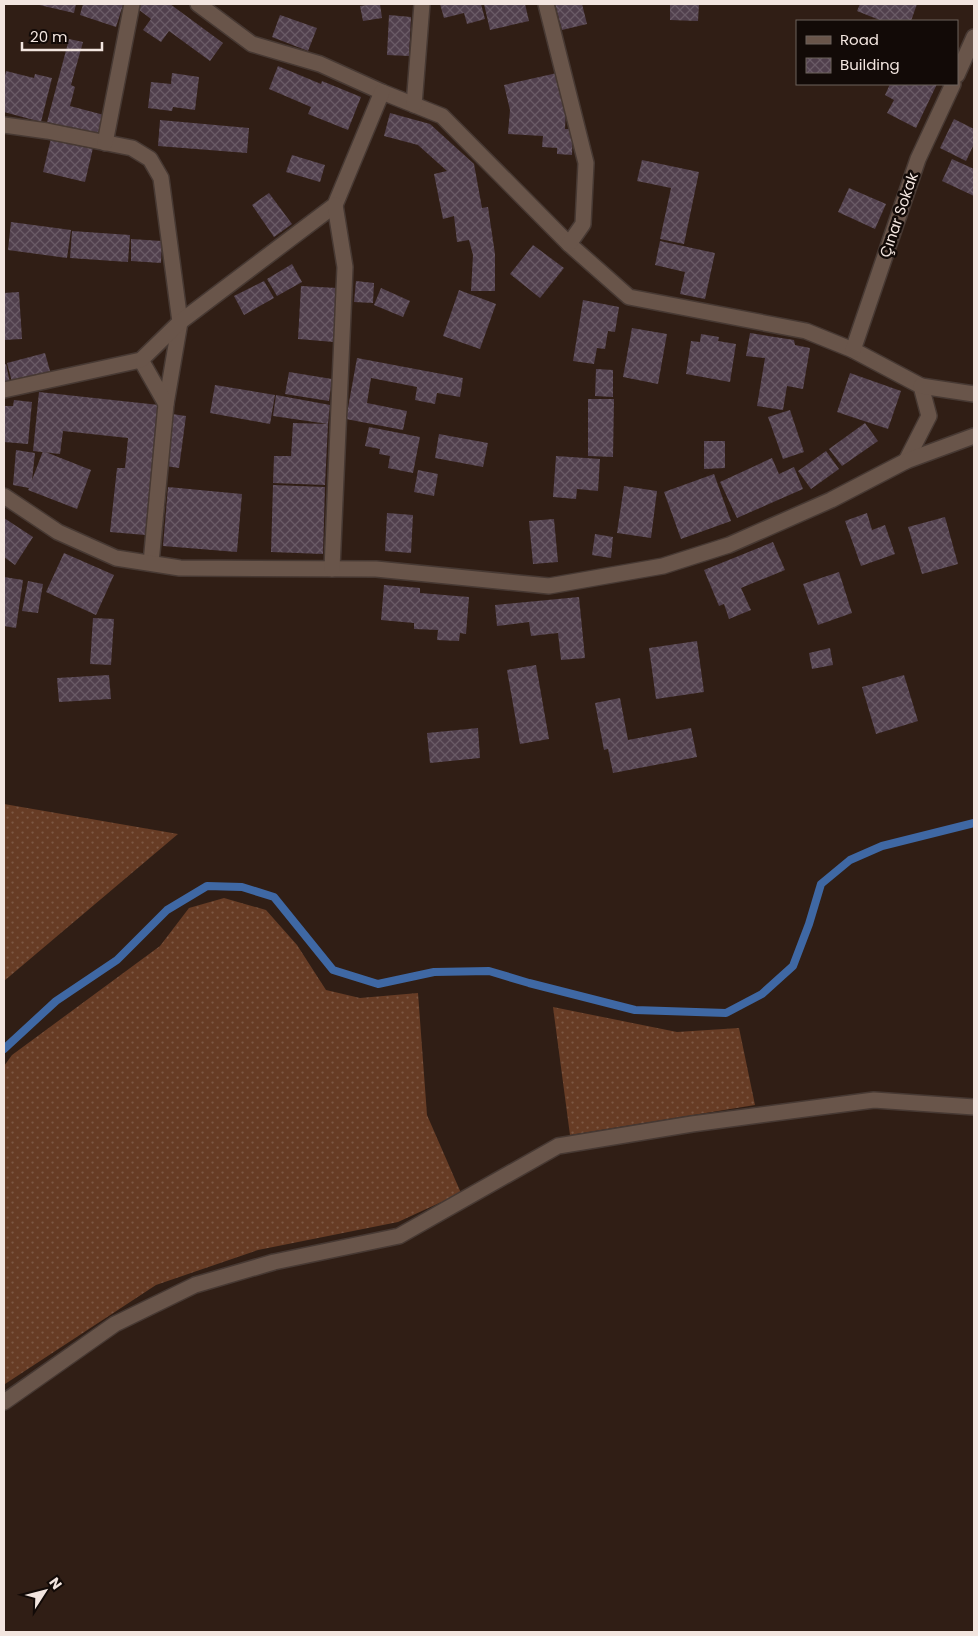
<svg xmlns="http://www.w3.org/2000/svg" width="978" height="1636" viewBox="0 0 978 1636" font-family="Poppins,sans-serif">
	<defs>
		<pattern id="grass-dots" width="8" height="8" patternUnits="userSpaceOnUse" patternTransform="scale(1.25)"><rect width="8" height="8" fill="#673c25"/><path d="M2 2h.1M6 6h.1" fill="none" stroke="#7d5844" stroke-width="1.8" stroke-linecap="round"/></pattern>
		<pattern id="building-cross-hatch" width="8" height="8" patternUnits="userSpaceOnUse" patternTransform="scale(1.25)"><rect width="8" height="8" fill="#51404d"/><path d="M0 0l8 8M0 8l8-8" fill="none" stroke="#6a5b66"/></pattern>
	</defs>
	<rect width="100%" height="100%" fill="#301e15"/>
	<!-- grass -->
	<g fill="url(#grass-dots)">
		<path d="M4,804l174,30 -174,147z"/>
		<path d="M224,898l42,12 31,35 29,45 34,8 58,-5 9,122 34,78 -63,29 -140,28 -102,35 -151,99 -1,-318 8,-11 148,-109 29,-38z"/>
		<path d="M553,1007l124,25 62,-4 16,77 -185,30z"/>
	</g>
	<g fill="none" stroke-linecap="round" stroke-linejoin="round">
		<!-- stream -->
		<path stroke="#3f68a4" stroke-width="8" d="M4,1049l52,-48 61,-41 50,-50 40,-24 35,1 32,10 59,73 45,14 56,-12 55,-1 40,12 106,27 91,3 36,-19 31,-28 16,-42 12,-40 29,-24 32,-14 92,-23"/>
	</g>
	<!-- building -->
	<g fill="url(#building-cross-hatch)">
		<path d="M35,4h41l-2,9z"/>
		<path d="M83,4l40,1 -7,22 -36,-12z"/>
		<path d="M136,4h34l53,39 -13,18 -41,-30 -8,11 -18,-12 8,-11 -17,-13z"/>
		<path d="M374,4h6l2,14 -19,3 -3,-15z"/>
		<path d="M440,4h41l4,15 -18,5 -3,-11 -20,5z"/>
		<path d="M484,4h41l4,17 -39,9z"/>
		<path d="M555,4h27l5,20 -25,6z"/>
		<path d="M670,4h29l-1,17 -28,-1z"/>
		<path d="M860,4h57l-6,17h-29l-25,-10z"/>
		<path d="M280,15l37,13 -9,23 -36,-14z"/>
		<path d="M389,15l22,2 -2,39 -22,-1z"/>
		<path d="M69,39l14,3 -12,43 4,2 -5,19 34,9 -6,21 -51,-14z"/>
		<path d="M278,66l43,18 1,-3 39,16 -13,33 -40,-16 3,-7 -42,-18z"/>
		<path d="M6,71l28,7 1,-4 17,4 -11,44 -37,-10v-31z"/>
		<path d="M172,73l27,4 -4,33 -22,-3 -1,4 -24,-3 3,-26 20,2z"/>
		<path d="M557,73l9,37 -1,19h8l-1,26 -15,-1v-6l-15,-1 1,-11 -35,-2 2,-24 -6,-25z"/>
		<path d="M890,84h47l-21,44 -29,-15 7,-13 -9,-5z"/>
		<path d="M390,113l40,11 44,40 8,44 6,-1 7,47v37h-24l2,-36 -4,-15 -12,2 -3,-26 -11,3 -9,-45 13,-3 -29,-26 -34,-9z"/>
		<path d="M954,119l20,10v15l-8,17 -26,-13z"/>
		<path d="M160,120l89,8 -2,25 -89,-7z"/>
		<path d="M51,138l42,10 -8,34 -42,-10z"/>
		<path d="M292,155l33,10 -5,17 -34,-10z"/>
		<path d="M952,159l22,10v27l-32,-15z"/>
		<path d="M642,160l57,12 -15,72 -24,-5 11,-51 -34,-7z"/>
		<path d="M849,188l37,16 -11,25 -37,-17z"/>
		<path d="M269,193l23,31 -18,13 -22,-32z"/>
		<path d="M11,222l60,8 -4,28 -59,-8z"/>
		<path d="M72,231l58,4 -2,27 -58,-4z"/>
		<path d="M131,239l31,2 -1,22 -30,-2z"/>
		<path d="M660,241l55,12 -10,46 -25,-5 5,-22 -30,-7z"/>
		<path d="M533,245l31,23 -24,30 -30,-24z"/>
		<path d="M292,264l10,18 -25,14 -10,-17z"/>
		<path d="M264,281l10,17 -30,17 -10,-19z"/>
		<path d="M356,281l18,2 -1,20 -19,-1z"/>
		<path d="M301,286l36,2 -3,54 -36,-3z"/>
		<path d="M381,288l29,13 -7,16 -29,-12z"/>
		<path d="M459,290l37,14 -16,45 -37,-13z"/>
		<path d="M19,292l3,47 -18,1v-47z"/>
		<path d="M583,300l36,7 -4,25 -7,-1 -3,18 -8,-1 -3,16 -21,-3z"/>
		<path d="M632,328l35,6 -9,50 -35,-7z"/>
		<path d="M750,333l44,7 1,5 15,3 -7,41 -16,-3 -4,24 -26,-4 8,-48 -19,-2z"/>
		<path d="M701,334l18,3 -1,4 18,3 -6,38 -44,-8 5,-33 9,1z"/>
		<path d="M45,353l5,18 -38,11 -5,-19z"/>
		<path d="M357,358l106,20 -3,19 -23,-4 -2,11 -20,-4 2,-13 -46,-9 -4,25 40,8 -4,19 -57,-11z"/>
		<path d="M6,364l4,19 -6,1v-19z"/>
		<path d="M596,369l17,1v27l-18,-1z"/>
		<path d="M289,372l43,7 -3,22 -44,-7z"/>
		<path d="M850,373l51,18 -13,38 -51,-17z"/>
		<path d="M215,385l60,10 -5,29 -60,-11z"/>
		<path d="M39,392l120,13 -14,130 -35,-3 7,-64h8l3,-30 -65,-7 -3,23 -27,-3z"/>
		<path d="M276,395l54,10 -2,19 -55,-8z"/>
		<path d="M588,399h26l-1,58 -25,-1z"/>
		<path d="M14,400l18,2 -4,42 -24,-2v-36h9z"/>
		<path d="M790,410l14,42 -21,7 -15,-42z"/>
		<path d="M172,414l14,2 -7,52 -14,-2z"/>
		<path d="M293,423l35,1 -3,61 -52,-2 1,-27h17z"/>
		<path d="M865,423l13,18 -36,25 -13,-17z"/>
		<path d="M369,427l51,10 -7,36 -25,-5 2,-12 -11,-2 1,-5 -15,-3z"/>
		<path d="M439,434l49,9 -5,24 -48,-9z"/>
		<path d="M704,441h21v27l-21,1z"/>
		<path d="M16,450l19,3 -3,27 11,-29 48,19 -14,39 -49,-19 1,-2 -16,-3z"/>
		<path d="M826,451l13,18 -28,20 -13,-18z"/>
		<path d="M556,456l44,3 -2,32 -21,-2 -1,10 -23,-2z"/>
		<path d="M772,458l7,16 15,-7 9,22 -66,29 -17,-36z"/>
		<path d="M418,470l20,4 -4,22 -20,-4z"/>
		<path d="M714,474l17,47 -50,18 -17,-47z"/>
		<path d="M273,485l52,2 -2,67 -52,-2z"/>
		<path d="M624,486l33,5 -6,47 -34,-5z"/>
		<path d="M168,487l74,7 -5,58 -74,-6z"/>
		<path d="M387,513l26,2 -2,38 -26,-2z"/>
		<path d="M867,513l5,17 13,-5 10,29 -34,12 -16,-45z"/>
		<path d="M945,517l13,47 -36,10 -14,-47z"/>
		<path d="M4,518l29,19 -18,28 -11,-8z"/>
		<path d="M554,519l4,43 -25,2 -4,-43z"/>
		<path d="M595,534l18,3 -2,21 -19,-3z"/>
		<path d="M773,542l12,28 -44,18 10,22 -22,9 -5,-15 -5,2 -15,-36z"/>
		<path d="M64,553l50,22 -18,40 -50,-23z"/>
		<path d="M839,572l13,41 -34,12 -15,-41z"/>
		<path d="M4,577l19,3 -7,48 -12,-2z"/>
		<path d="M28,581l15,3 -5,29 -16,-2z"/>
		<path d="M384,585l36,3v5l49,4 -3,37 -6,-1 -1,8 -22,-1 1,-10 -24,-1v-6l-33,-3z"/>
		<path d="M579,597l6,61 -24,2 -3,-27 -27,3 -2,-14 -32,4 -2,-21z"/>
		<path d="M93,618l21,1 -3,46 -21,-1z"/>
		<path d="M697,641l7,51 -48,7 -7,-51z"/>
		<path d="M830,648l3,17 -21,4 -3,-16z"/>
		<path d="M536,665l13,74 -29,5 -13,-74z"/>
		<path d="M109,675l2,24 -52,3 -2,-24z"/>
		<path d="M904,675l14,46 -42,13 -14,-47z"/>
		<path d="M620,698l8,42 63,-12 6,29 -84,16 -5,-24 -4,1 -9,-47z"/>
		<path d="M478,728l2,30 -50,5 -3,-30z"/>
	</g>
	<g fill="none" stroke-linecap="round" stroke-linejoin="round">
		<!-- minor casing -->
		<g stroke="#473933" stroke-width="18">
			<g id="minor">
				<path d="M198,4l54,40 68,20 62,28 60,24 127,128 60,53 177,34 47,19 68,36 8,30 -23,45"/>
				<path d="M546,4l40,159 -3,61 -14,20"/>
				<path d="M957,75l17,-38"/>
				<path d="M414,105l8,-101"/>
				<path d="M4,125l43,6 85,17 18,11 11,19 19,144 -14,82"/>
				<path d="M105,143l27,-139"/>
				<path d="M853,350l65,-191 35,-75"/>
				<path d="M141,360l25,44 -15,159"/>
				<path d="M921,386l53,8"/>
				<path d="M4,390l137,-30 39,-38 155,-117 47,-113"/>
				<path d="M4,496l54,36 58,26 64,10 196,1 173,17 114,-20 66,-21 102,-45 75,-39 68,-25"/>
				<path d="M332,569l13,-302 -10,-62"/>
				<path d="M4,1402l111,-78 80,-39 79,-23 125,-26 159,-90 134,-22 182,-24 100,7"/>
			</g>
		</g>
		<!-- minor -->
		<use href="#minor" stroke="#69554a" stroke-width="15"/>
	</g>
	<g text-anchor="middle" stroke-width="5" stroke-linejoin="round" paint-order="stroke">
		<!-- street labels -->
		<g font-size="15" fill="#f2e5df" stroke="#120a07">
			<text transform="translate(899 215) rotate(-71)" y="5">Çınar Sokak</text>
		</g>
	</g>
	<!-- border -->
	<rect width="978" height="1636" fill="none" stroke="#f2e5df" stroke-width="10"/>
	<!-- legend -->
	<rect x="796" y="20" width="162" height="65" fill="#120a07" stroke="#6c625d"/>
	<rect x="806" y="36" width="25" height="8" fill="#69554a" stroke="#6c625d"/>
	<text x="840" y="45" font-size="15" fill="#f2e5df">Road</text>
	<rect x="806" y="58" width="25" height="15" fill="url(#building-cross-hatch)" stroke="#6c625d"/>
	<text x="840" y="70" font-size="15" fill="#f2e5df">Building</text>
	<!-- north arrow -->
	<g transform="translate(45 1591) rotate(54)" stroke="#120a07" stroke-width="4" paint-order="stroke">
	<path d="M0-4L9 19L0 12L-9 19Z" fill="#f2e5df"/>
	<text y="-8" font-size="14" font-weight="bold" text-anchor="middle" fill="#f2e5df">N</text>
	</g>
	<!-- scale -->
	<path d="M22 42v8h80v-8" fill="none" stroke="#f2e5df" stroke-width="2.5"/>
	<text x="30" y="42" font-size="15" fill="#f2e5df" stroke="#120a07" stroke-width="4" paint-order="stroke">20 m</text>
</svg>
